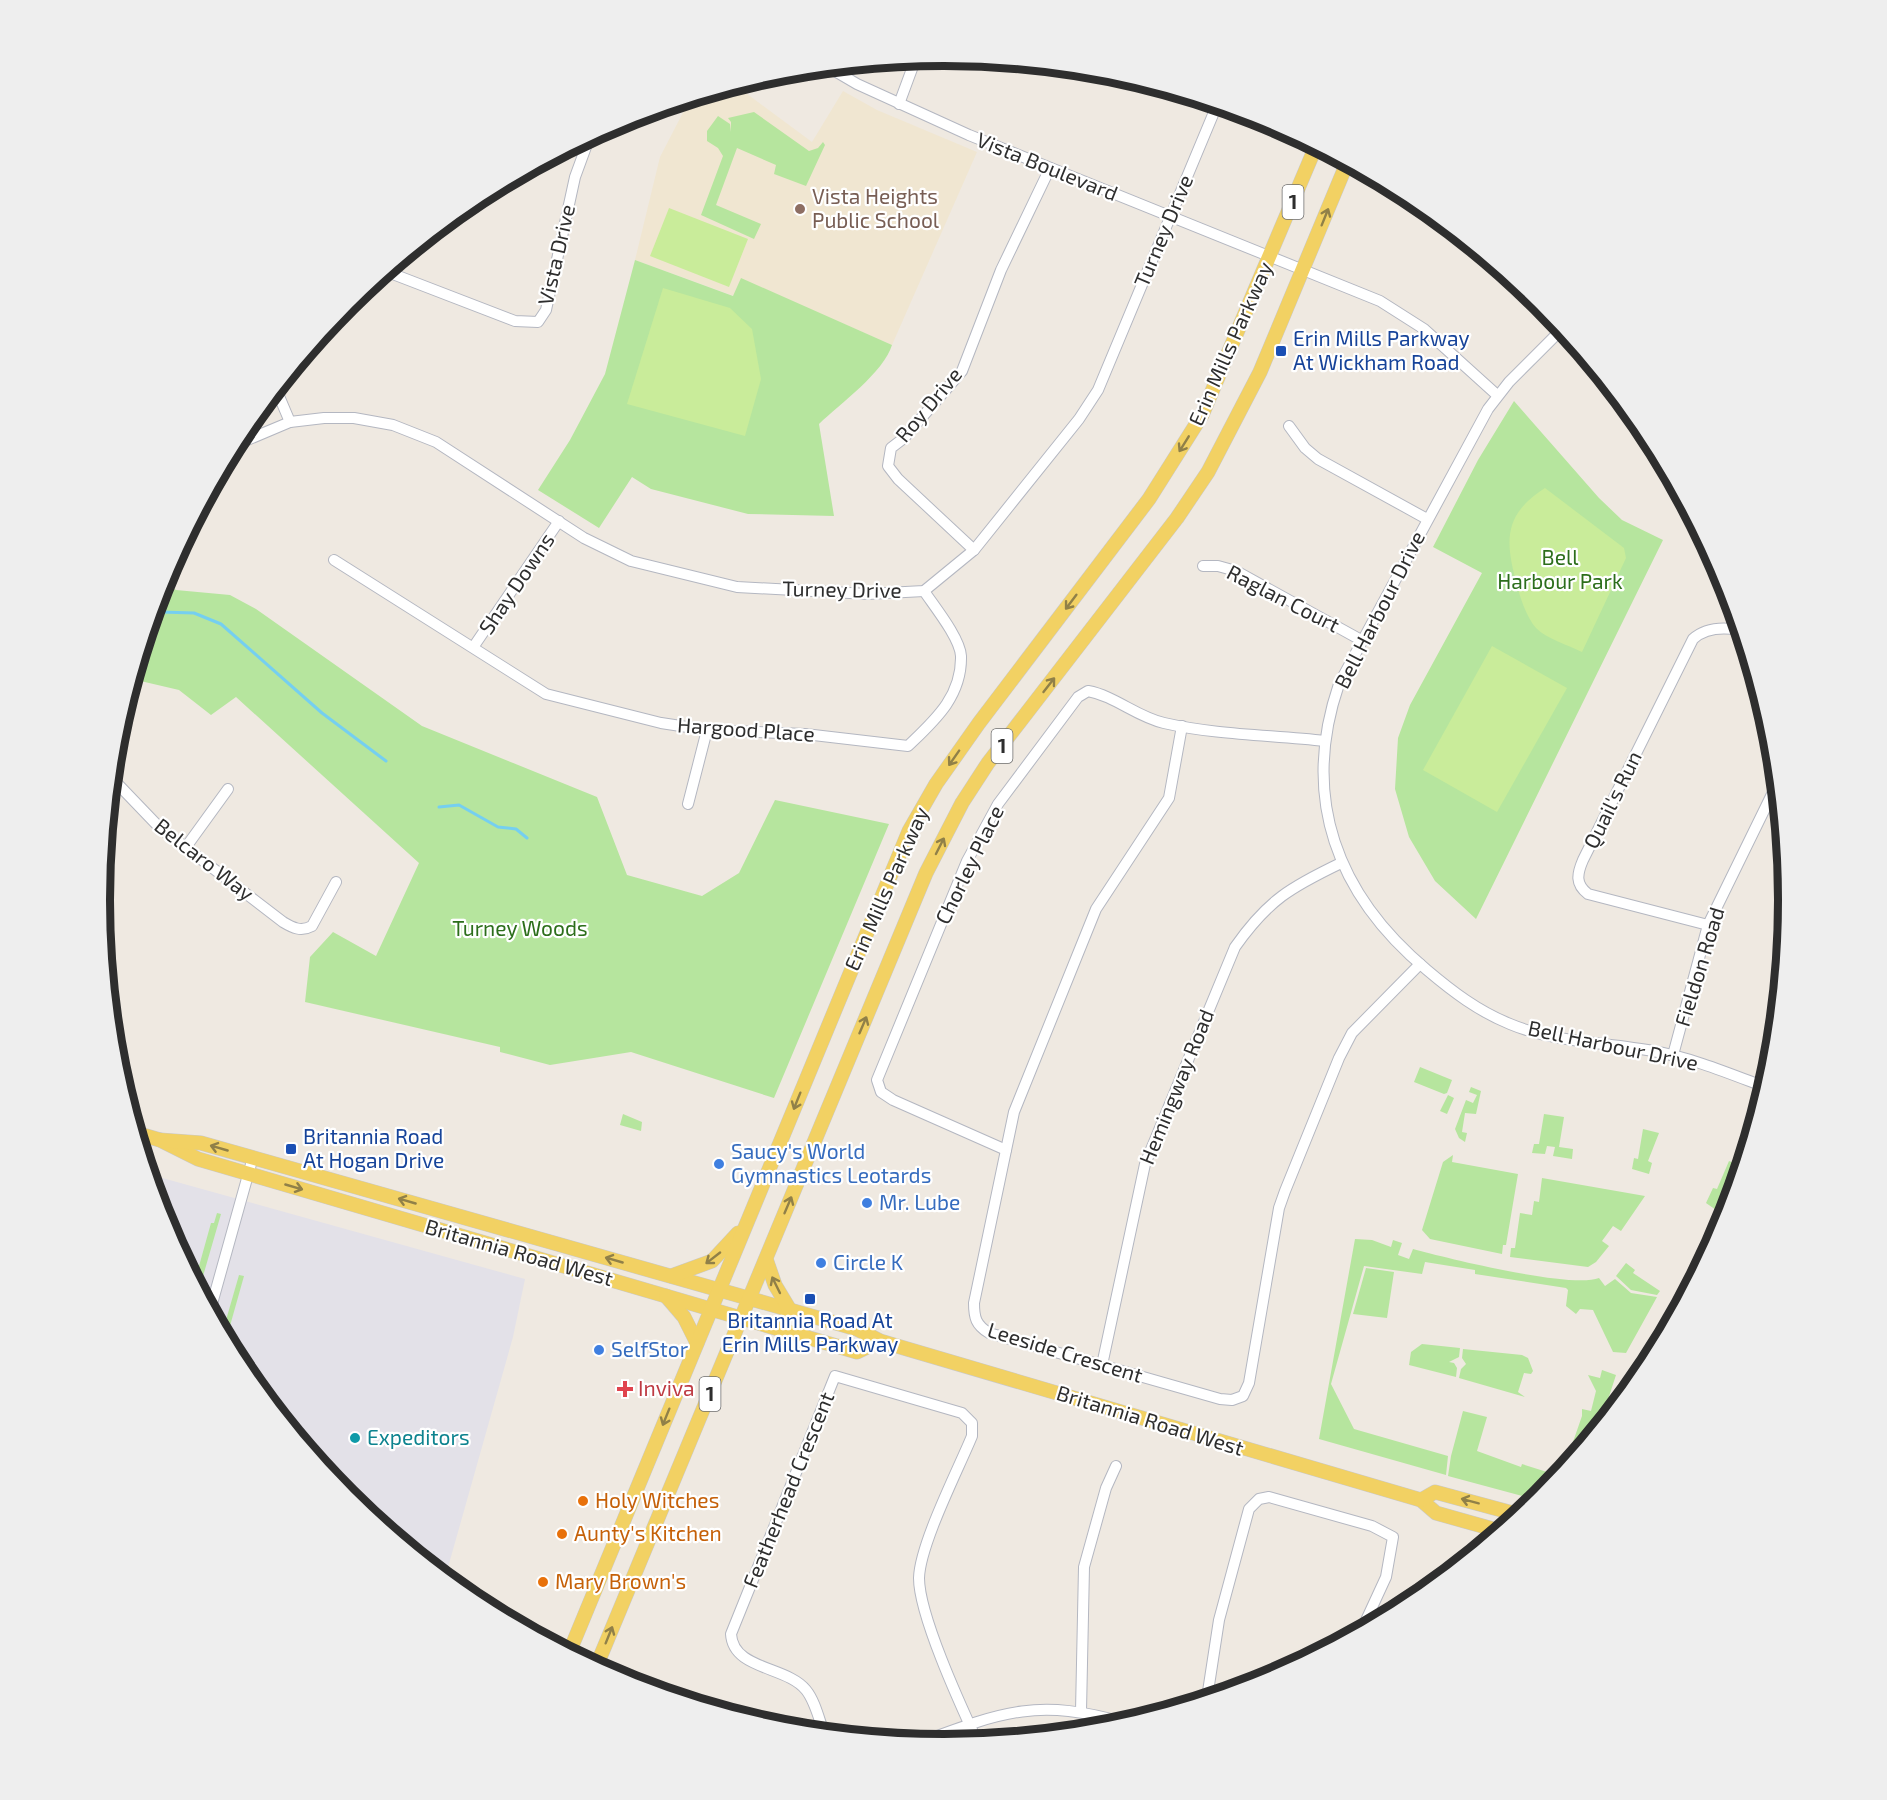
<svg xmlns="http://www.w3.org/2000/svg" width="1887" height="1800" viewBox="0 0 1887 1800" font-family="'Exo 2',sans-serif">
	<rect width="100%" height="100%" fill="#efe9e1"/>
	<!-- industrial -->
	<path fill="#e3e1e8" d="M148,1174l377,105 -12,58 -68,241 -99,-81 -105,-128 -78,-146z"/>
	<!-- education -->
	<path fill="#f0e6d1" d="M735,85l77,57 31,-51 34,19 100,42 -85,193 -151,-66 -7,17 -99,-36 25,-103 30,-58z"/>
	<!-- green -->
	<g fill="#b6e59e">
		<path d="M754,112l55,39 9,-3 5,-6 2,3 -19,41 -32,-12 2,-9 -39,-17 -21,57 45,19 -7,15 -53,-24 22,-59 -5,-8 -11,-7v-10l11,-15 12,8 1,8v-10l-3,-4z"/>
		<path d="M635,260l98,36 8,-18 151,67c-8,27 -52,59 -73,79l15,92 -86,-2 -97,-25 -19,-12 -33,51 -61,-38 32,-50 35,-66z"/>
		<path d="M1514,401l85,97 23,22 41,20 -187,379 -41,-38 -26,-44 -14,-48 3,-51 12,-33 72,-132 -49,-26 45,-87z"/>
		<path d="M162,581l14,9 54,5 26,14 166,117 175,71 30,78 75,21 37,-23 36,-73 114,24 -115,274 -143,-46 -81,13 -50,-13v-5l-195,-45 5,-45 23,-25 43,24 43,-93 -183,-166 -25,18 -32,-25 -47,-11z"/>
		<path d="M1420,1067l32,13 -5,13 -3,1 -30,-12z"/>
		<path d="M1471,1087l10,4 -5,23 -11,-1 -3,19 5,1 -2,9 -6,-4 -4,-9 11,-29 7,3 4,-8 -8,-3z"/>
		<path d="M1448,1095l6,3 -7,16 -7,-3z"/>
		<path d="M623,1114l19,8 -1,9 -21,-6z"/>
		<path d="M1544,1114l20,3 -5,30 14,2 -1,10 -19,-3 2,-9 -8,-1 -2,8 -13,-1 2,-9h5z"/>
		<path d="M1643,1129l16,4 -11,28 4,2 -3,11 -17,-5 2,-11 4,1z"/>
		<path d="M1453,1155l-1,7 66,12 -12,71h-3l-1,9 -72,-15 -8,-9 21,-68z"/>
		<path d="M1729,1161l12,5 -7,22 -15,24 -13,-9 7,-15 4,1z"/>
		<path d="M1542,1178l103,18 -24,35 -8,-5 -11,15 7,5 -13,16 -8,5 -78,-10 1,-9h4l5,-35 12,2 2,-14 5,1z"/>
		<path d="M217,1213l4,1 -22,76 -7,-13h4l15,-54h3z"/>
		<path d="M1355,1239l17,1 19,7 2,-7 9,3 -4,12 11,4 4,-10c33,9 158,40 186,29l6,8 10,-7 16,14 26,4 -31,56 -13,-1 -20,-42 -13,-1 -4,5 -10,-8 2,-16 -2,-2 -91,-14v-4l-50,-8 -3,12 -58,-8 -33,118 23,45 94,27 -2,19 -127,-36z"/>
		<path d="M1626,1263l9,7 -2,3 27,18 -3,4 -26,-5 -15,-14z"/>
		<path d="M1366,1268l28,4 -7,46 -34,-4z"/>
		<path d="M239,1275l5,1 -18,64 -4,-6z"/>
		<path d="M1422,1344l38,4 -1,9 -10,5 5,1 3,5 -1,9 -47,-12 2,-13z"/>
		<path d="M1463,1349l59,6 6,3 5,13 -2,3 -7,-1 -6,19 7,5 -66,-19 2,-9 5,-5 -4,-6z"/>
		<path d="M1602,1370l14,5 -17,52 -62,73 -89,-24 3,-20 12,-45 24,6 -10,34 44,16 1,-3 25,8 19,-10 16,-46v-7l9,2 5,-20 -8,-16 12,3z"/>
	</g>
	<!-- pitch -->
	<g fill="#c9ec9a">
		<path d="M669,208l79,31 -19,48 -79,-31z"/>
		<path d="M663,288l67,20 22,21 9,50 -16,57 -118,-32z"/>
		<path d="M1545,488l79,60 2,10 -44,94c-14,-7 -35,-13 -46,-24 -9,-10 -16,-30 -19,-43 -12,-44 -14,-70 28,-97z"/>
		<path d="M1492,646l75,42 -70,124 -74,-42z"/>
	</g>
	<g fill="none" stroke-linecap="round" stroke-linejoin="round">
		<!-- stream -->
		<g stroke="#75cff0" stroke-width="3">
			<path d="M160,612l34,1 27,11 101,89 64,48"/>
			<path d="M439,807l20,-2 39,22 18,2 11,9"/>
		</g>
		<!-- minor casing -->
		<g stroke="#b4b7c1" stroke-width="12">
			<g id="minor">
				<path d="M828,67l29,17 112,51 411,166 44,28 73,66"/>
				<path d="M899,104l17,-46"/>
				<path d="M385,271l130,50 23,1 8,-12 29,-133 15,-41"/>
				<path d="M1562,329l-53,53 -21,27 -149,275c-39,114 -2,211 88,286 26,22 51,41 83,54 45,19 96,18 143,27 39,7 75,22 112,36"/>
				<path d="M276,389l14,33"/>
				<path d="M1289,426l16,22 13,11 109,60"/>
				<path d="M231,451l9,-8 50,-21 34,-4h30l39,7 43,17 148,96 47,23 106,26 131,7 56,-3 50,-41 105,-131 19,-29 119,-285"/>
				<path d="M974,550l-76,-71 -10,-13 3,-18 13,-10 58,-67 39,-101 49,-102"/>
				<path d="M334,560l212,134 115,29 46,7 98,4 103,12c26,-25 54,-49 53,-90 -1,-18 -27,-50 -37,-65"/>
				<path d="M1203,566h15l18,5 125,69"/>
				<path d="M474,646l85,-125"/>
				<path d="M1182,726l-13,72 -73,111 -82,203 -40,191c0,15 2,22 15,30l231,66 12,1 11,-4 6,-13 30,-175 6,-17 54,-133 13,-25 68,-69"/>
				<path d="M111,777l48,50 124,95c10,6 18,10 29,4l24,-44"/>
				<path d="M688,804l19,-74"/>
				<path d="M186,847l42,-58"/>
				<path d="M1708,925l-120,-31c-13,-10 -11,-20 -5,-34l110,-221c13,-12 30,-12 47,-9"/>
				<path d="M1673,1055l35,-130 69,-141"/>
				<path d="M1006,1150l-113,-50 -12,-8 -4,-12 90,-219 31,-57 80,-107 10,-6c27,5 49,26 76,32 52,12 108,12 161,18"/>
				<path d="M210,1311l43,-154"/>
				<path d="M1102,1365l43,-201 90,-217c33,-47 56,-60 106,-84"/>
				<path d="M1642,1374l16,-35 31,-52"/>
				<path d="M1207,1698l12,-78 30,-111 10,-10 10,-2 103,29 21,11 -7,40 -24,52"/>
				<path d="M1081,1711l3,-144 22,-79 10,-22"/>
				<path d="M824,1733c-5,-14 -9,-32 -18,-43 -19,-24 -73,-20 -75,-56l104,-258 127,37 10,10v13c-14,34 -52,108 -53,142 0,37 41,126 58,163"/>
				<path d="M921,1742c83,-31 117,-44 205,-19"/>
			</g>
		</g>
		<!-- major casing -->
		<g stroke="#c9c9c9" stroke-width="15">
			<g id="major">
				<path d="M136,1133l24,7 38,19 659,193 23,-11"/>
				<path d="M160,1140l41,3 656,186 23,12 541,159 15,13 64,18"/>
				<path d="M766,1259l9,26 15,25"/>
				<path d="M671,1276l41,-15 26,-28"/>
				<path d="M666,1296l18,21 13,26"/>
				<path d="M1421,1500l14,-8 85,23"/>
				<path d="M569,1653l340,-822 27,-47 43,-61 170,-224 53,-84 114,-269"/>
				<path d="M596,1667l330,-794 36,-70 26,-40 189,-245 31,-46 52,-100 87,-209"/>
			</g>
		</g>
		<!-- minor -->
		<use href="#minor" stroke="#fff" stroke-width="10"/>
		<!-- major -->
		<use href="#major" stroke="#f2d163" stroke-width="14"/>
	</g>
	<!-- one-way arrows -->
	<defs><path id="oneway-shaft" d="M-6 0H5M1.5-3L5.5 0L1.5 3" fill="none" stroke-width="1.6" stroke-linecap="round" stroke-linejoin="round" transform="scale(1.5)"/></defs>
	<g stroke="#908048">
		<use href="#oneway-shaft" transform="translate(1325 217) rotate(-68)"/>
		<use href="#oneway-shaft" transform="translate(1184 444) rotate(122)"/>
		<use href="#oneway-shaft" transform="translate(1071 602) rotate(127)"/>
		<use href="#oneway-shaft" transform="translate(1049 685) rotate(-52)"/>
		<use href="#oneway-shaft" transform="translate(954 758) rotate(125)"/>
		<use href="#oneway-shaft" transform="translate(940 846) rotate(-63)"/>
		<use href="#oneway-shaft" transform="translate(863 1025) rotate(-67)"/>
		<use href="#oneway-shaft" transform="translate(797 1101) rotate(112)"/>
		<use href="#oneway-shaft" transform="translate(219 1148) rotate(-164)"/>
		<use href="#oneway-shaft" transform="translate(294 1187) rotate(16)"/>
		<use href="#oneway-shaft" transform="translate(407 1201) rotate(-164)"/>
		<use href="#oneway-shaft" transform="translate(788 1205) rotate(-67)"/>
		<use href="#oneway-shaft" transform="translate(713 1258) rotate(142)"/>
		<use href="#oneway-shaft" transform="translate(614 1260) rotate(-164)"/>
		<use href="#oneway-shaft" transform="translate(776 1285) rotate(-116)"/>
		<use href="#oneway-shaft" transform="translate(666 1417) rotate(112)"/>
		<use href="#oneway-shaft" transform="translate(1470 1501) rotate(-165)"/>
		<use href="#oneway-shaft" transform="translate(609 1635) rotate(-68)"/>
	</g>
	<!-- markers -->
	<circle fill="#8d6e63" stroke="#fff" stroke-width="2" cx="800" cy="209" r="6"/>
	<g fill="#1a4fb4" stroke="#fff" stroke-width="2">
		<rect x="1275" y="345" width="12" height="12" rx="3"/>
		<rect x="285" y="1143" width="12" height="12" rx="3"/>
		<rect x="804" y="1293" width="12" height="12" rx="3"/>
	</g>
	<g fill="#3f7fe0" stroke="#fff" stroke-width="2">
		<circle cx="719" cy="1164" r="6"/>
		<circle cx="867" cy="1203" r="6"/>
		<circle cx="821" cy="1263" r="6"/>
		<circle cx="599" cy="1350" r="6"/>
	</g>
	<path fill="#e0444e" stroke="#fff" stroke-width="2" d="M622 1380h6v6h6v6h-6v6h-6v-6h-6v-6h6z"/>
	<circle fill="#0f9aa8" stroke="#fff" stroke-width="2" cx="355" cy="1438" r="6"/>
	<g fill="#e8710a" stroke="#fff" stroke-width="2">
		<circle cx="583" cy="1501" r="6"/>
		<circle cx="562" cy="1534" r="6"/>
		<circle cx="543" cy="1582" r="6"/>
	</g>
	<g text-anchor="middle" stroke-width="4.5" stroke-linejoin="round" paint-order="stroke">
		<!-- shield labels -->
		<g fill="#fff" stroke="#6d6d6d" stroke-width="1.5">
			<rect x="1282.5" y="185" width="21" height="34" rx="4.5"/>
			<rect x="991.5" y="729" width="21" height="34" rx="4.5"/>
			<rect x="699.5" y="1377" width="21" height="34" rx="4.5"/>
		</g>
		<g font-size="20" font-weight="bold" fill="#2e2e2e">
			<text x="1293" y="209">1</text>
			<text x="1002" y="753">1</text>
			<text x="710" y="1401">1</text>
		</g>
		<!-- street labels -->
		<g font-size="21" fill="#2e2e2e" stroke="#fff">
			<text transform="translate(1047 167) rotate(22)" y="7">Vista Boulevard</text>
			<text transform="translate(1164 231) rotate(-67)" y="7">Turney Drive</text>
			<text transform="translate(557 255) rotate(-77)" y="7">Vista Drive</text>
			<text transform="translate(1231 344) rotate(-66)" y="7">Erin Mills Parkway</text>
			<text transform="translate(929 405) rotate(-50)" y="7">Roy Drive</text>
			<text transform="translate(517 584) rotate(-56)" y="7">Shay Downs</text>
			<text transform="translate(842 590) rotate(1)" y="7">Turney Drive</text>
			<text transform="translate(1283 599) rotate(27)" y="7">Raglan Court</text>
			<text transform="translate(1380 610) rotate(-63)" y="7">Bell Harbour Drive</text>
			<text transform="translate(746 730) rotate(4)" y="7">Hargood Place</text>
			<text transform="translate(1613 800) rotate(-64)" y="7">Quail's Run</text>
			<text transform="translate(204 860) rotate(38)" y="7">Belcaro Way</text>
			<text transform="translate(970 865) rotate(-64)" y="7">Chorley Place</text>
			<text transform="translate(887 889) rotate(-66)" y="7">Erin Mills Parkway</text>
			<text transform="translate(1700 967) rotate(-73)" y="7">Fieldon Road</text>
			<text transform="translate(1613 1046) rotate(12)" y="7">Bell Harbour Drive</text>
			<text transform="translate(1177 1087) rotate(-68)" y="7">Hemingway Road</text>
			<text transform="translate(519 1253) rotate(16)" y="7">Britannia Road West</text>
			<text transform="translate(1065 1353) rotate(17)" y="7">Leeside Crescent</text>
			<text transform="translate(1150 1421) rotate(17)" y="7">Britannia Road West</text>
			<text transform="translate(789 1490) rotate(-68)" y="7">Featherhead Crescent</text>
		</g>
		<!-- education labels -->
		<g font-size="21" fill="#785e54" stroke="#fff" text-anchor="start">
			<text x="812" y="204">Vista Heights<tspan x="812" dy="24">Public School</tspan></text>
		</g>
		<!-- transit labels -->
		<g font-size="21" fill="#164399" stroke="#fff" text-anchor="start">
			<text x="1293" y="346">Erin Mills Parkway<tspan x="1293" dy="24">At Wickham Road</tspan></text>
			<text x="303" y="1144">Britannia Road<tspan x="303" dy="24">At Hogan Drive</tspan></text>
			<text x="810" y="1328" text-anchor="middle">Britannia Road At<tspan x="810" dy="24">Erin Mills Parkway</tspan></text>
		</g>
		<!-- park labels -->
		<g font-size="21" fill="#2c6e1b" stroke="#fff">
			<text x="1560" y="565">Bell<tspan x="1560" dy="24">Harbour Park</tspan></text>
			<text x="520" y="936">Turney Woods</text>
		</g>
		<!-- shop labels -->
		<g font-size="21" fill="#366cbe" stroke="#fff" text-anchor="start">
			<text x="731" y="1159">Saucy's World<tspan x="731" dy="24">Gymnastics Leotards</tspan></text>
			<text x="879" y="1210">Mr. Lube</text>
			<text x="833" y="1270">Circle K</text>
			<text x="611" y="1357">SelfStor</text>
		</g>
		<!-- health labels -->
		<g font-size="21" fill="#be3a42" stroke="#fff" text-anchor="start">
			<text x="638" y="1396">Inviva</text>
		</g>
		<!-- culture labels -->
		<g font-size="21" fill="#0d838f" stroke="#fff" text-anchor="start">
			<text x="367" y="1445">Expeditors</text>
		</g>
		<!-- food labels -->
		<g font-size="21" fill="#c56008" stroke="#fff" text-anchor="start">
			<text x="595" y="1508">Holy Witches</text>
			<text x="574" y="1541">Aunty's Kitchen</text>
			<text x="555" y="1589">Mary Brown's</text>
		</g>
	</g>
	<!-- crop -->
	<path d="M0 0H1887V1800H0ZM110 900a834 834 0 1 1 1668 0a834 834 0 1 1-1668 0Z" fill="#eee" fill-rule="evenodd"/>
	<path fill="none" stroke="#2e2e2e" stroke-width="8" d="M110 900a834 834 0 1 1 1668 0a834 834 0 1 1-1668 0Z"/>
</svg>
